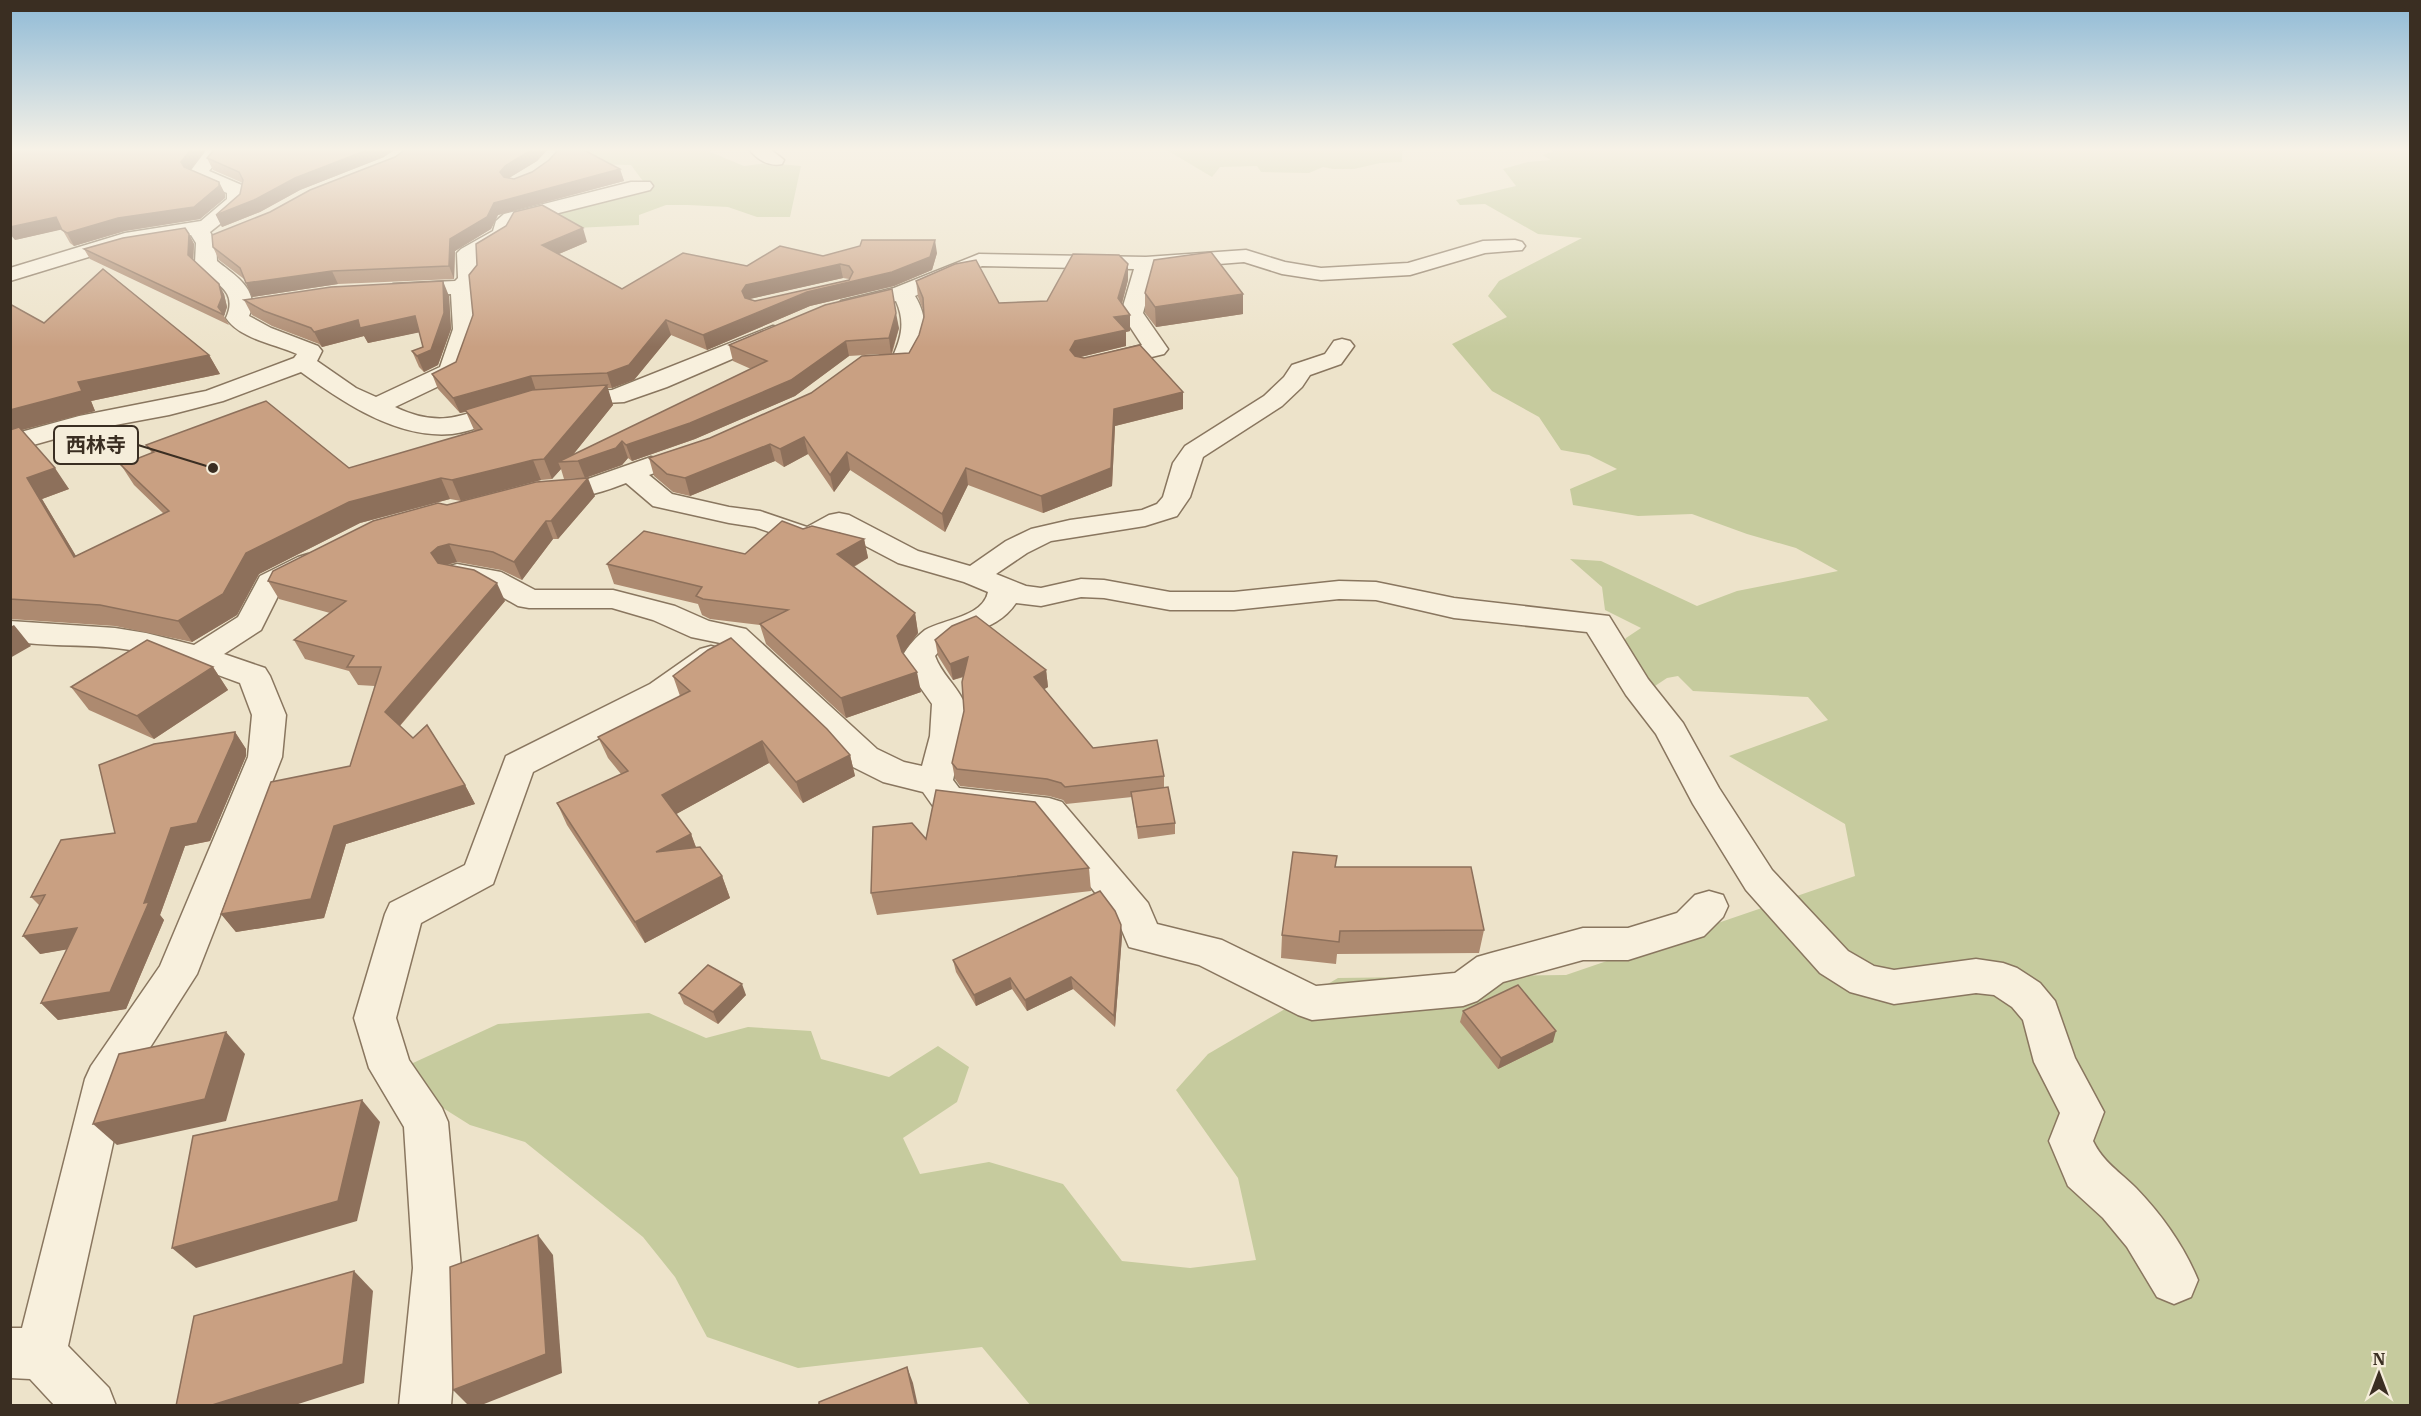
<svg xmlns="http://www.w3.org/2000/svg" width="2421" height="1416" viewBox="0 0 2421 1416" font-family="'IBM Plex Serif','Noto Sans JP',serif">
	<rect width="100%" height="100%" fill="#ede3ca"/>
	<!-- green -->
	<g fill="#c6cb9e">
		<path d="M569,149h143l-2,3 34,14 23,-3 34,3 -11,51h-33l-29,-10 -40,-2h-22l-27,10v10l-64,3 -20,-13 59,-21 34,-6 -17,-23 -42,-1z"/>
		<path d="M1165,149h240l-3,2v11l-22,1 -26,6h-21l-10,-2 -14,6 -48,-1 -4,-6 -37,1 -8,10z"/>
		<path d="M1548,149h862v1256l-1379,1 -49,-59 -184,21 -91,-31 -32,-60 -32,-40 -118,-95 -55,-17 -81,-51 109,-50 151,-11 57,25 42,-11 63,4 10,28 68,18 49,-31 31,21 -12,35 -54,36 17,36 69,-12 74,22 59,77 68,7 66,-8 -18,-82 -62,-88 32,-36 130,-76 228,-3 289,-99 -10,-52 -116,-68 99,-36 -20,-23 -115,-6 -15,-15 -11,2 -24,16 -27,-40 10,-16 15,-10 -36,-18 -3,-23 -32,-28 31,2 96,45 40,-15 101,-20 -42,-23 -49,-14 -55,-20 -54,2 -65,-11 -3,-16 47,-20 -28,-14 -28,-5 -22,-33 -47,-26 -40,-47 55,-27 -19,-21 11,-15 83,-43 -44,-4 -53,-30 -25,1 -4,-5 60,-14 -13,-17 25,-7 23,-2 -8,-5 11,-4z"/>
	</g>
	<g fill="none" stroke-linecap="round" stroke-linejoin="round">
		<!-- minor casing -->
		<g stroke="#89765f" stroke-width="3">
			<g id="minor">
				<path d="M207,149h24l-3,4 -7,3 -12,15 35,15c4,6 4,13 0,19l-34,27 6,11 1,18c17,14 44,29 32,55l22,12 47,18 4,5 -5,10 39,27 20,9 64,-30 13,-38 -2,-35 -50,2 -8,-2 -3,-5 3,-5 62,-3 3,-3 -1,-25 4,-4 32,-18 3,-10 8,-7 127,-32h19l3,4 -3,4 -135,34 -5,14 -31,18 1,23 -8,9 5,41 -14,42 -3,5 -65,31c51,24 70,5 119,-8l9,3 4,5 -4,5c-23,7 -47,19 -71,22 -55,5 -108,-31 -151,-62l-78,29 -54,14 -86,16 -64,18 -9,-2v-12l69,-19 127,-25 88,-33 3,-4c-22,-10 -57,-15 -71,-36 14,-31 -16,-34 -31,-55l1,-20 -5,-8 -63,10 -118,36v-13l115,-35 76,-12 26,-22v-6l-36,-16 -2,-4z"/>
				<path d="M749,149h21l14,11 -2,4c-13,3 -26,-5 -33,-15z"/>
				<path d="M1515,240l7,2 3,4 -3,4 -37,3 -75,22 -89,5 -39,-6 -38,-12 -89,7 -12,44 25,36 -4,5 -62,15 -8,-2 -4,-5 4,-5 48,-12 -21,-32 13,-44 -152,-3 -67,30c15,24 11,49 -5,72 -15,4 -34,4 -49,0l-4,-5 4,-5 32,-2c9,-20 12,-35 3,-55l-47,12 -8,-2 -3,-5 3,-5 53,-13 85,-34 167,3 100,-7 39,12 36,6 87,-5 75,-22z"/>
				<path d="M773,326l8,2 4,5 -4,5 -114,49 -43,15 -57,3 -9,-2 -3,-5 3,-5 54,-3z"/>
				<path d="M1342,339l8,2 4,5 -13,18 -31,11 -8,12 -20,19 -79,51 -13,40 -13,19 -32,10 -94,15 -24,12 -31,21 30,12 15,2 40,-9 23,1 66,12h64l105,-11 37,1 78,16 155,18 39,63 35,44 36,65 53,82 76,81 26,15 20,4 82,-11 27,4 14,5 23,15 15,18 20,57 29,54 -11,29c10,21 27,31 43,47 26,27 48,58 62,92l-7,17 -17,7 -17,-7 -30,-50 -24,-29 -35,-32 -19,-45 11,-28 -26,-51 -11,-42 -11,-13 -18,-12 -18,-2 -82,11 -44,-12 -30,-19 -74,-83 -53,-86 -37,-70 -30,-39 -39,-63 -133,-14 -78,-18 -37,-1 -105,11h-64l-66,-12 -23,-1 -40,9 -25,-3c-22,33 -60,25 -81,53 6,17 20,28 28,44 8,17 -6,62 -10,80l6,8 90,10 13,4 86,101 9,21 65,16 94,46 139,-13 22,-16 14,-4 92,-25h45l49,-15 18,-18 14,-4 14,4 5,11 -5,11 -19,19 -76,24h-45l-80,22 -26,19 -14,5 -151,14 -14,-5 -99,-50 -70,-18 -11,-26 -79,-98 -91,-10 -13,-4 -12,-17 -40,-10 -30,-15 -128,-123 -34,-7 -38,-17 -41,-12h-83l-11,-2 -35,-20 -36,-7 -5,-6 5,-6 10,-3 44,8 34,18h78l62,16 34,15 37,8 131,120 27,13 18,4 8,-30 2,-32 -24,-34 -5,-15c6,-10 13,-18 22,-25 19,-11 58,-13 63,-38l-24,-10 -66,-19 -59,-31 -30,14 -54,-19 -26,-4 -76,-17 -27,-23c-28,11 -58,20 -88,13l-4,-6 4,-6 47,-4 66,-23 9,2 4,6 -4,6 -11,4 23,19 57,13 31,4 47,16 22,-12 10,-2 10,2 69,36 52,15 36,-25 25,-12 39,-9 72,-10 15,-6 6,-7 10,-34 12,-17 79,-50 20,-19 8,-12 33,-11 9,-13z"/>
				<path d="M308,554l10,3 5,6 -5,6 -36,19 -21,42 -37,24 41,14 5,8 16,39 -4,42 -85,217 -71,111 -58,261 41,42 7,18h-61l-25,-27 -20,-1v-50h12l63,-249 6,-13 69,-100 88,-209 4,-42 -12,-32c-40,-15 -80,-30 -124,-35 -35,-4 -70,-1 -106,-7v-20l105,7 31,5 48,12 44,-28 22,-41 38,-19z"/>
				<path d="M711,646l11,3 5,7 -5,7 -48,37 -141,72 -40,112 -72,39 -25,95 13,42 33,48 6,14 13,146 -10,138h-52l14,-138 -9,-141 -35,-59 -15,-50 31,-104 5,-11 75,-38 41,-109 144,-72 50,-35z"/>
			</g>
		</g>
		<!-- minor -->
		<use href="#minor" fill="#f8f0dd" fill-rule="evenodd"/>
	</g>
	<!-- wall -->
	<g fill="#ad8a70" fill-rule="evenodd">
		<path d="M206,149l-16,21 29,12 6,12v4l-25,21 -75,12 -51,15 -4,-3 -8,-14 -47,11z"/>
		<path d="M406,149h142l-11,12 -28,17 5,1 106,-10 4,12 -126,34 -7,14 -36,22 -1,28 -116,5 -86,13 -8,-18 -25,-19 -6,-13 57,-35 125,-55z"/>
		<path d="M384,157l-84,33 -40,22 -38,15 -6,-12 24,-21 3,-11 -30,-13 -6,-12z"/>
		<path d="M189,234l5,10 -1,16 31,34 3,13 -3,9 5,9 -139,-66 -6,-10z"/>
		<path d="M587,242l-28,12 63,35 125,-23 76,-10 114,-3 -5,17 -38,16 -84,20 -103,44 -36,-15 -37,45 -22,8h-5l6,17 -41,51 179,-87 -18,-8 -4,-16 170,-17 -7,26 17,-1 10,-18 5,-18 -1,-7 -5,-13 -2,-16 83,22 48,-2 81,-37v16l-6,24 8,11v16l-4,1v14l-45,11 102,35v17l-68,17 -3,60 -69,27 -75,-28 -23,47 -95,-62 -16,22 -26,-38 -24,13 -9,-6 -85,35 -17,-4 -19,-16 -5,-18 61,-20 101,-45 69,-39 -31,2 -54,40 -100,43 -63,22 -4,-3 -6,7 -37,13 -21,1 -3,-10 -9,10 -11,1 -80,21 -11,-2 -90,24 -101,51 -22,41 -45,27 -77,-16 -105,-7v-315l34,19 165,32 11,19 -129,27 4,10 -73,19 47,59 -27,10 34,57 88,-42 -30,-29 -13,-20 31,-12 -6,-8 203,23 126,-36 -9,-20 -6,1 -22,-24 -6,-15 24,-12 17,-47 -4,-40zM843,278l6,1v1l-94,21 -6,-2z"/>
		<path d="M1145,293l98,21 -87,13 -11,-14z"/>
		<path d="M449,296l2,33 -13,36 -14,7 -5,-5 -7,-16 11,-4 -4,-15 -51,11 -4,-7 -42,11 -3,-3 -47,-18 -20,-11 -8,-15z"/>
		<path d="M595,496l-37,43h-5l-31,41 -21,-10 -44,-8 -10,3 58,36 -105,125 65,59 10,19 -129,40 -22,74 -88,14 -15,-18 129,-148 25,-80 -17,-1 -9,-14 -44,-12 -11,-19 36,-27 -51,-14 -11,-18 179,-76z"/>
		<path d="M803,529l61,10 4,19 -14,9 61,46 3,20 -15,20 18,39 -75,26 -80,-74 -6,-19 -50,-6 -8,-4 -4,-11 -84,-20 -7,-20 138,-10z"/>
		<path d="M935,640l111,30 2,17 -4,2 49,59 71,28v12l11,35v11l-37,5 -6,-42 -66,7 -3,-4 -14,-4 -89,-10 -5,-7 -3,-16 12,-52v-34l-11,3 -15,-24z"/>
		<path d="M213,667l15,23 -74,49 -65,-29 -18,-23z"/>
		<path d="M673,676l177,79 5,21 -52,27 -34,-40 -93,51 15,20 5,13 26,29 8,22 -85,45 -78,-118 -10,-22 64,-29 -13,-16 -10,-21 82,-41z"/>
		<path d="M235,732l11,17v7l-36,85 -25,5 -25,69 4,5 -38,89 -68,11 -17,-17 26,-54 -27,5 -1,-49 -8,-8 84,-64z"/>
		<path d="M926,839l163,29 2,23 -214,24 -6,-22z"/>
		<path d="M1336,867l148,63 -5,23 -142,1 -1,10 -55,-6 1,-23z"/>
		<path d="M1122,936l-7,91 -42,-38 -46,22 -15,-22 -36,17 -20,-34 -3,-12z"/>
		<path d="M679,993l67,2 -28,29 -34,-20z"/>
		<path d="M1463,1011l90,31 -55,27 -38,-47z"/>
	</g>
	<!-- shaded-wall -->
	<g fill="#8d705b">
		<path d="M191,149h15l-19,25 -6,-12z"/>
		<path d="M370,149h26l-12,8 -84,33 -40,22 -38,15 -6,-12 79,-37z"/>
		<path d="M533,149h15l-11,12 -28,17 -4,6 -5,-12 5,-6z"/>
		<path d="M620,169l4,12 -126,34 -7,14 -36,22 -1,28 -5,-13 1,-27 44,-36z"/>
		<path d="M219,182l6,12v4l-25,21 -75,12 -51,15 -7,-13z"/>
		<path d="M56,217l8,12 -49,11 -5,-6v-7z"/>
		<path d="M583,228l4,14 -40,17 -5,-14z"/>
		<path d="M189,234l5,10 -1,20 -5,-9z"/>
		<path d="M935,240l2,13 -5,17 -38,16 -84,20 -103,44 -4,-15 104,-43 85,-20z"/>
		<path d="M840,264l3,14 -93,21 -5,6 -3,-14 4,-6z"/>
		<path d="M1128,264v16l-9,34 -1,-16z"/>
		<path d="M332,271l6,13 -86,13 -6,-14z"/>
		<path d="M443,281l6,15 2,33 -13,36 -14,7 -7,-16 14,-6z"/>
		<path d="M219,284l5,10 3,13 -3,9 -6,-9z"/>
		<path d="M1243,294v20l-87,13 -1,-20z"/>
		<path d="M896,313l3,15 -8,26 -2,-16z"/>
		<path d="M1130,315v16l-4,1v14l-50,12 -6,-8 5,-9 39,-24z"/>
		<path d="M415,316l6,16 -53,11 -4,-7 -42,11 -8,-15 44,-12z"/>
		<path d="M666,320l5,15 -37,45 -22,8 -5,-15z"/>
		<path d="M846,341l3,15 -54,40 -100,43 -63,22 -6,-16z"/>
		<path d="M209,355l11,19 -129,27 4,10 -85,22v-23l68,-28z"/>
		<path d="M531,376l5,15 -76,22 -7,-15z"/>
		<path d="M607,385l6,20 -46,57h-9l3,7 -9,10 -8,-20z"/>
		<path d="M1183,392v17l-68,17 -3,60 -69,27 -2,-17 73,-87z"/>
		<path d="M804,437l4,17 -24,13 -4,-18z"/>
		<path d="M622,441l6,17 -6,7 -37,13 -7,-17z"/>
		<path d="M770,444l5,17 -85,35 -5,-18z"/>
		<path d="M847,452l3,18 -16,22 -4,-17z"/>
		<path d="M533,460l8,20 -80,21 -9,-21z"/>
		<path d="M55,468l14,21 -27,10 47,79 -15,-21 -47,-79z"/>
		<path d="M966,468l2,17 -23,47 -3,-18z"/>
		<path d="M441,478l9,21 -90,24 -101,51 -22,41 -45,27 -14,-21 68,-68 103,-51z"/>
		<path d="M588,478l7,18 -37,43 -7,-18z"/>
		<path d="M546,521l7,18 -31,41 -8,-18z"/>
		<path d="M864,539l4,19 -26,15 -5,-19z"/>
		<path d="M449,544l8,18 -11,3 -6,7 -9,-19 7,-6z"/>
		<path d="M497,583l8,18 -109,129 -11,-18z"/>
		<path d="M915,613l3,20 -17,23 -4,-20z"/>
		<path d="M14,625l17,21 -21,12v-31z"/>
		<path d="M968,657l2,17 -17,6 -3,-16z"/>
		<path d="M213,667l15,23 -74,49 -17,-23z"/>
		<path d="M1046,670l2,17 -12,7 -2,-17z"/>
		<path d="M917,672l4,20 -75,26 -5,-20z"/>
		<path d="M235,732l11,17v7l-36,85 -25,5 -25,69 4,5 -38,89 -68,11 -17,-17 103,-100 27,-75z"/>
		<path d="M762,741l7,22 -98,54 -9,-22z"/>
		<path d="M850,755l5,21 -52,27 -7,-21z"/>
		<path d="M465,785l10,19 -129,40 -22,74 -88,14 -15,-18 113,-88z"/>
		<path d="M691,834l8,22 -43,-4z"/>
		<path d="M722,876l8,22 -85,45 -10,-21z"/>
		<path d="M1121,925l1,11 -7,91 -1,-11z"/>
		<path d="M77,928l16,17 -53,9 -17,-18z"/>
		<path d="M1071,977l2,12 -46,22 -2,-11z"/>
		<path d="M1010,978l2,11 -36,17 -2,-11z"/>
		<path d="M742,984l4,11 -28,29 -5,-12z"/>
		<path d="M1556,1031l-3,11 -55,27 3,-11z"/>
		<path d="M226,1032l19,22 -19,67 -109,24 -24,-21z"/>
		<path d="M362,1100l18,22 -23,99 -161,47 -24,-20z"/>
		<path d="M538,1235l15,20 9,118 -83,33h-10l-16,-16z"/>
		<path d="M354,1271l19,20 -9,92 -72,23h-83z"/>
		<path d="M907,1367l6,16 5,23h-2z"/>
	</g>
	<!-- building -->
	<g fill="#c9a082" stroke="#8d705b" stroke-width="1.5" fill-rule="evenodd">
		<path d="M10,149h181l-10,13 3,5 35,15v4l-25,21 -76,11 -51,15 -5,-3 -6,-13 -46,10z"/>
		<path d="M215,149h155l-75,29 -41,22 -38,15 24,-21 3,-14 -4,-8 -32,-14z"/>
		<path d="M406,149h127l-28,17 -5,6 4,5 10,2 18,-7 17,-12 10,-11h23l38,20 -126,34 -7,14 -37,22 -1,27 -117,5 -86,12 -6,-15 -27,-21 -1,-12 58,-23 40,-22 85,-33z"/>
		<path d="M542,205l41,23 -41,17 80,44 61,-36 64,13 33,-20 43,10 37,-10 2,-6h73l-5,17 -38,15 -85,20 -104,43 -37,-15 -37,45 -22,8 -76,3 -78,22 -21,-24 24,-12 17,-47 -4,-40 8,-10 -1,-21 30,-18 8,-14zM840,264l9,2 4,6 -4,8 -94,21 -10,-3 -3,-7 4,-6z"/>
		<path d="M185,228l4,6 -1,21 31,29 3,13 -4,10 6,8 -140,-66 39,-11z"/>
		<path d="M1211,252l32,42 -88,13 -10,-14 9,-33z"/>
		<path d="M1073,254l46,1 9,9 -10,34 12,17 -16,2 12,13 -51,11 -5,9 5,6 9,2 56,-13 43,47 -69,17 -3,59 -70,28 -75,-28 -24,46 -95,-62 -17,23 -26,-38 -24,12 -10,-5 -85,34 -18,-4 -18,-16 61,-20 101,-45 51,-37 47,-3 10,-18 5,-18 -1,-19 -7,-17 39,-17 21,-4 23,43 48,-2z"/>
		<path d="M103,269l106,86 -131,27 4,9 -72,19v-106l34,19z"/>
		<path d="M443,281l1,32 -13,37 -14,6 -5,-5 11,-4 -8,-31 -55,12 -2,-8 -44,12 -3,-4 -47,-17 -20,-11 87,-13z"/>
		<path d="M892,289l4,24 -7,25 -43,3 -55,39 -101,43 -64,22 -4,-4 -6,7 -38,13 -20,1 209,-101 -38,-16 96,-40z"/>
		<path d="M607,385l-63,74 -11,1 -81,20 -11,-2 -92,24 -103,51 -23,41 -45,27 -78,-16 -90,-6v-169l9,-3 36,41 -28,10 47,79 95,-46 -48,-46 33,-13 -8,-7 120,-44 83,67 133,-39 -17,-19 67,-20z"/>
		<path d="M588,478l-37,43h-5l-32,41 -21,-10 -44,-8 -11,3 -7,6 7,10 36,7 23,13 -112,129 28,26 14,-13 38,60 -131,41 -23,73 -90,15 50,-132 79,-16 31,-99h-34l7,-11 -60,-16 52,-39 -78,-20 5,-10 100,-50 65,-18 9,2 89,-23z"/>
		<path d="M782,521l21,8 9,-3 52,13 -27,15 78,59 -18,23 5,16 15,20 -76,26 -81,-74 28,-14 -85,-11 -7,-3 6,-9 -95,-23 37,-33 101,23z"/>
		<path d="M976,616l70,54 -12,7 59,71 64,-8 7,36 -99,11 -4,-4 -14,-4 -90,-10 -5,-6 12,-52 -2,-29 6,-25 -18,7 -15,-24 17,-14z"/>
		<path d="M731,638l96,91 23,26 -54,27 -34,-41 -100,54 29,39 -35,18 44,-5 22,29 -87,46 -78,-119 71,-32 -30,-34 92,-46 -17,-15 35,-26z"/>
		<path d="M147,640l66,27 -76,49 -66,-29z"/>
		<path d="M235,732l-1,7 -37,84 -26,5 -27,75 5,-1 -39,90 -69,11 36,-75 -54,8 22,-41 -14,2 30,-57 54,-7 -16,-68 55,-21z"/>
		<path d="M1168,787l7,36 -38,4 -6,-35z"/>
		<path d="M936,790l99,12 54,66 -218,25 2,-66 39,-4 14,16z"/>
		<path d="M1293,852l44,4 -2,11h136l13,63 -144,1 -1,11 -57,-7z"/>
		<path d="M1100,891l15,20 6,14 -7,91 -43,-39 -46,23 -15,-22 -36,17 -21,-35z"/>
		<path d="M708,965l34,19 -29,28 -34,-19z"/>
		<path d="M1518,985l38,46 -55,27 -38,-47z"/>
		<path d="M226,1032l-21,67 -112,25 26,-70z"/>
		<path d="M362,1100l-24,101 -166,47 21,-112z"/>
		<path d="M538,1235l8,119 -93,36 -3,-123z"/>
		<path d="M354,1271l-11,93 -134,42h-33l18,-90z"/>
		<path d="M907,1367l9,39h-97v-4z"/>
	</g>
	<!-- sky -->
	<linearGradient id="sky" x2="0" y2="1"><stop stop-color="#8fbad6"/><stop offset="0.43" stop-color="#f7f2e7"/><stop offset="1" stop-color="#f7f2e7" stop-opacity="0"/></linearGradient>
	<rect width="2421" height="347" fill="url(#sky)"/>
	<!-- callouts -->
	<path fill="none" stroke="#3a2e22" stroke-width="2" d="M213 468L138 445"/>
	<circle fill="#3a2e22" stroke="#f5edda" stroke-width="2" cx="213" cy="468" r="6"/>
	<rect fill="#f5edda" stroke="#3a2e22" stroke-width="2" x="54" y="426" width="84" height="38" rx="6"/>
	<g font-size="20" text-anchor="middle" font-weight="bold" fill="#3a2e22">
		<text x="96" y="452">西林寺</text>
	</g>
	<!-- border -->
	<rect width="2421" height="1416" fill="none" stroke="#3a2e22" stroke-width="24"/>
	<!-- north arrow -->
	<g transform="translate(2379 1374)" stroke="#f5edda" stroke-width="4.5" paint-order="stroke">
	<path d="M0-4.5L10 22L0 15L-10 22Z" fill="#3a2e22"/>
	<text y="-9" font-size="16" font-weight="bold" text-anchor="middle" fill="#3a2e22">N</text>
	</g>
</svg>
